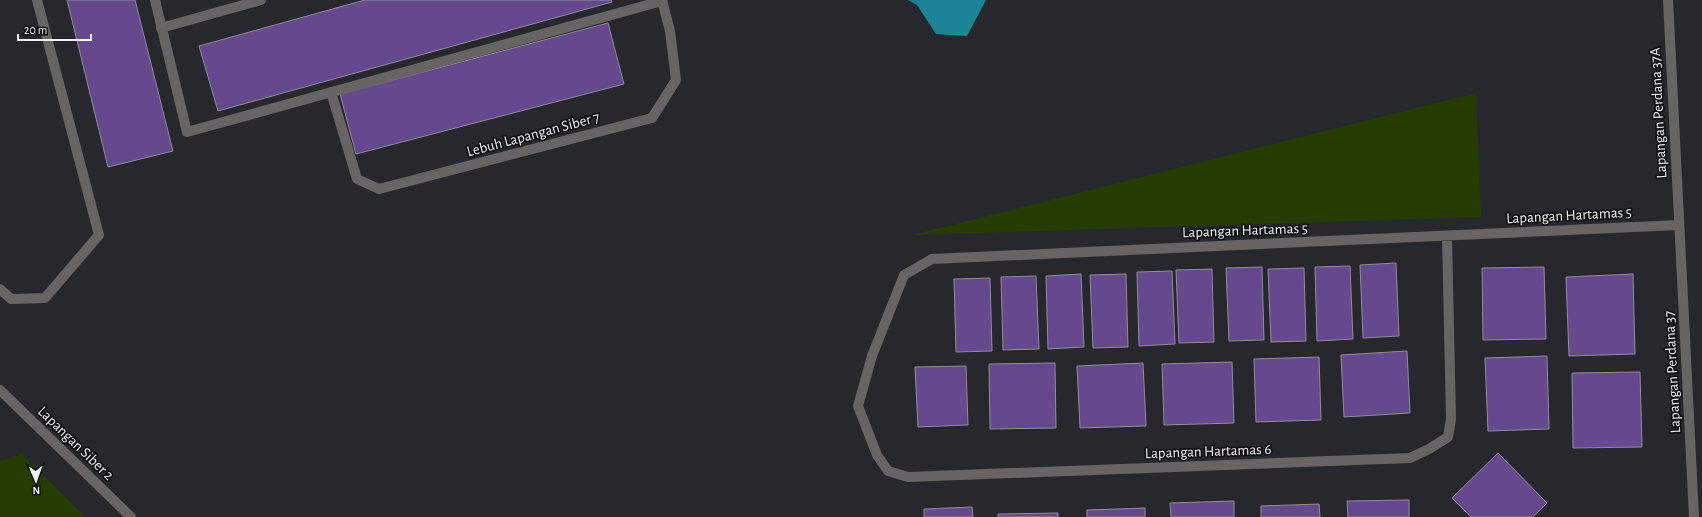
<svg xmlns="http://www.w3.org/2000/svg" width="1702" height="517" viewBox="0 0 1702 517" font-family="'Alegreya Sans',sans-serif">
	<rect width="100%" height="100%" fill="#26282e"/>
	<!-- green -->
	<g fill="#253d00">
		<path d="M1476,93l5,124 -569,18z"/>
		<path d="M22,454l63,63h-85v-56z"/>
	</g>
	<!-- water -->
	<path fill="#1c8497" d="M908,0h78l-19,36 -31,-2 -19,-29z"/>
	<!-- building -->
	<g fill="#66488f" stroke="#918e95">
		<path d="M67,0h68l38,151 -65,16z"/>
		<path d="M365,0h246l1,2 -394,109 -19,-65z"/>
		<path d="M608,23l16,61 -268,70 -16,-60z"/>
		<path d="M1396,263l3,73 -36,2 -3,-73z"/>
		<path d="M1350,266l3,73 -36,2 -2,-74z"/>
		<path d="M1262,267l2,73 -35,1 -3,-73z"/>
		<path d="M1544,267l2,72 -63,1 -1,-72z"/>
		<path d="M1304,268l2,73 -35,1 -3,-73z"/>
		<path d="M1212,269l2,73 -35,1 -3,-73z"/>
		<path d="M1172,271l3,73 -36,2 -2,-74z"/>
		<path d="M1081,274l3,73 -36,2 -2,-73z"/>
		<path d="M1126,274l2,73 -35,1 -3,-73z"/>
		<path d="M1633,274l2,80 -66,2 -3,-79z"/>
		<path d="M1036,276l3,73 -36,1 -2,-73z"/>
		<path d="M990,278l2,73 -36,1 -2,-73z"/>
		<path d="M1407,351l3,62 -66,4 -3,-62z"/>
		<path d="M1547,356l2,73 -61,2 -3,-73z"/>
		<path d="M1319,357l2,63 -65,2 -2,-63z"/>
		<path d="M1232,362l2,61 -70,2 -2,-61z"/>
		<path d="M1055,363l1,65 -66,1 -1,-65z"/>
		<path d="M1143,363l3,63 -66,2 -3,-62z"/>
		<path d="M966,366l2,59 -50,2 -3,-60z"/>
		<path d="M1640,372l2,75 -69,1 -1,-75z"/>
		<path d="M1498,453l49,50 -14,14h-62l-19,-19z"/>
		<path d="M1409,500v17h-61l-1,-16z"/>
		<path d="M1234,501v16h-63l-1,-14z"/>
		<path d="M1319,504l1,13h-59v-11z"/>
		<path d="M972,507l1,10h-49v-8z"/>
		<path d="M1145,508v9h-58v-7z"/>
		<path d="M1058,513v4h-60v-3z"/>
	</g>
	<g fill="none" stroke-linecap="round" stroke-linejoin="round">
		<!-- minor -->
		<g stroke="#686464" stroke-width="10">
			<path d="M155,0l32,132 475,-131"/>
			<path d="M1668,0l26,517"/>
			<path d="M161,28l100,-28"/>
			<path d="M331,92l26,87 22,10 273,-71 24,-38 -6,-49 -8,-31"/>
			<path d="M1447,237l4,182 -3,18 -19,12 -19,9 -502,19 -20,-6 -11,-16 -19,-49 14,-50 32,-81 28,-16 747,-34"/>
			<path d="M0,289l11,10 34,-1 54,-63 -62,-235"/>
			<path d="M0,390l131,127"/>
		</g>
	</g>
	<g text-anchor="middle" stroke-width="3.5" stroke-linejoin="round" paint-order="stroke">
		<!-- street labels -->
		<g font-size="15" fill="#eff1f5" stroke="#101113">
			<text transform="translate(1658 113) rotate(-93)" y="5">Lapangan Perdana 37A</text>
			<text transform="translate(533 134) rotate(-15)" y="5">Lebuh Lapangan Siber 7</text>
			<text transform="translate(1569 215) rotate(-3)" y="5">Lapangan Hartamas 5</text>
			<text transform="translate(1245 230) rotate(-2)" y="5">Lapangan Hartamas 5</text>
			<text transform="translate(1672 372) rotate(-93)" y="5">Lapangan Perdana 37</text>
			<text transform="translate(76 443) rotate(44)" y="5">Lapangan Siber 2</text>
			<text transform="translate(1208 451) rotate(-2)" y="5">Lapangan Hartamas 6</text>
		</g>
	</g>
	<!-- north arrow -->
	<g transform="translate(36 481) rotate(178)" stroke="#101113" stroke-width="3" paint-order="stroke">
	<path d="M0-3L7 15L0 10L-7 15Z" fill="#eff1f5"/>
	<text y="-6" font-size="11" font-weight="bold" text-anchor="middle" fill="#eff1f5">N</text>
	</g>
	<!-- scale -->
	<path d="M18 34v6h73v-6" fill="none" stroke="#eff1f5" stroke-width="2"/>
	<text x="24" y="34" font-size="12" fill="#eff1f5" stroke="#101113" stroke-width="3" paint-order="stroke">20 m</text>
</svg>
